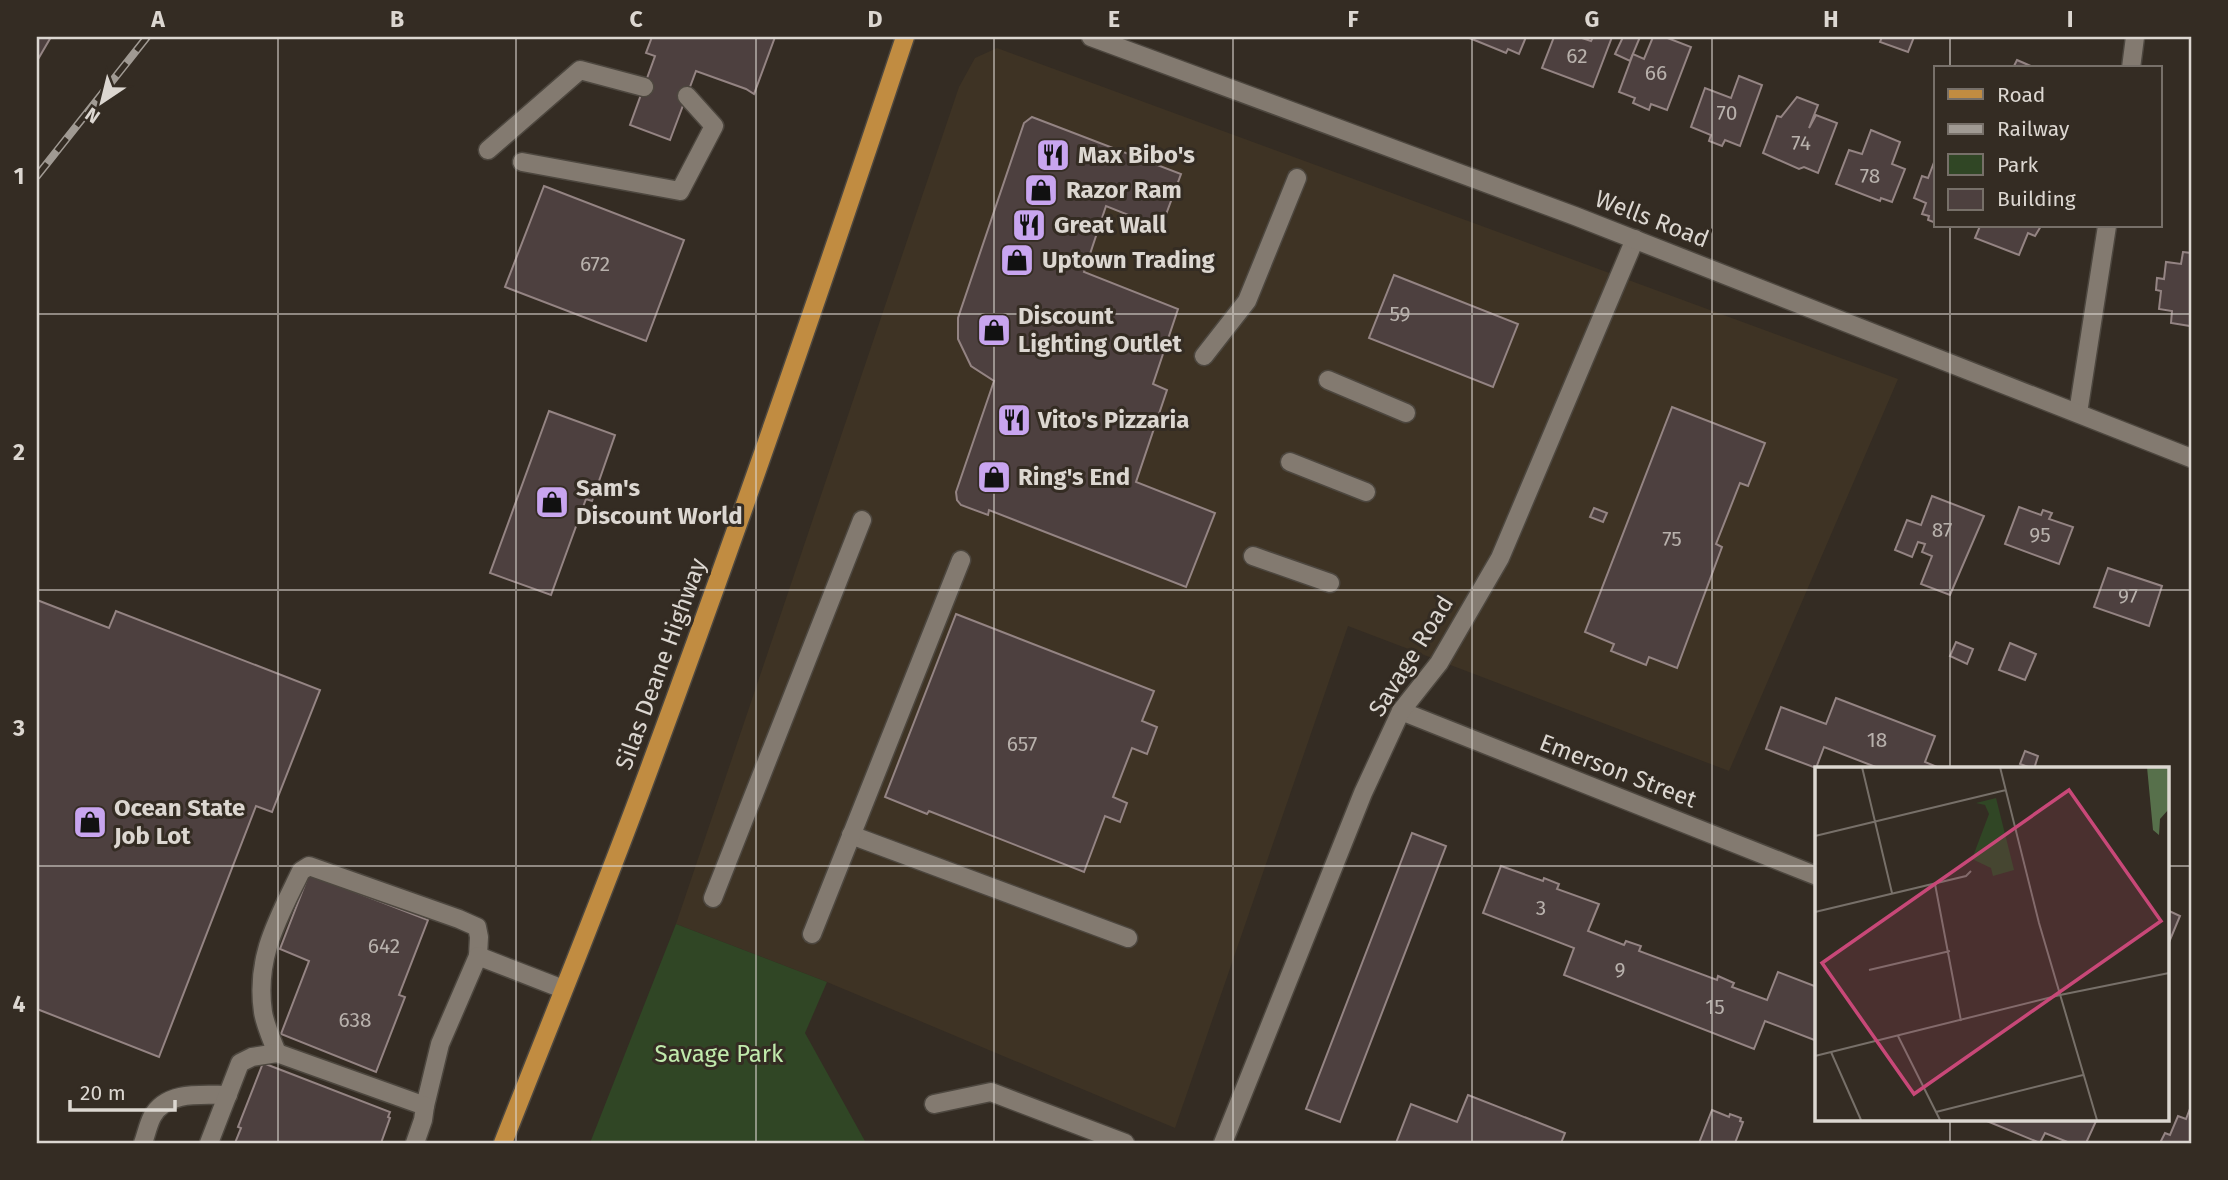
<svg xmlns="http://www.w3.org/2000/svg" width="2228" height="1180" viewBox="0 0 2228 1180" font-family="'Fira Sans',sans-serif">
	<rect width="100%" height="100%" fill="#342c23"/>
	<!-- built -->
	<path fill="#3e3324" d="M997,48l901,331 -169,392 -381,-145 -173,502 -348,-146 -151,-58 283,-837 16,-29z"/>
	<!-- green -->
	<path fill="#304625" d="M676,924l151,58 -22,51 61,110h-276z"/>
	<!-- building -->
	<g fill="#4d403f" stroke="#948483" stroke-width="2">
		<path d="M37,37h14l-14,24z"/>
		<path d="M652,37h123l-21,57 -8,-5 -50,-18 -26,69 -40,-15 25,-69 -9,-3z"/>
		<path d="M1467,37h59l-7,17 -11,-5 -2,4z"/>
		<path d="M1554,37h25l12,4 2,-4h19l-19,50 -51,-19z"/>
		<path d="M1623,37h17l-10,24 -15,-7z"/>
		<path d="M1653,37h12l26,10 -24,63 -16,-6 -2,6 -16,-7 2,-5 -16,-6 14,-38 11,5z"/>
		<path d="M1882,37h32l-6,15 -28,-10z"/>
		<path d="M2017,60l16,7 -1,1h-19z"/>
		<path d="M1739,76l23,9 -22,61 -15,-6 -3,6 -13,-5 2,-6 -20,-8 14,-39 26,10z"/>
		<path d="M1797,97l21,8 -9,23 7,-13 21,8 -19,50 -14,-6 -5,2 -36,-16 14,-37 4,1z"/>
		<path d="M1032,117l149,57 -20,54 -55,-22 -22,66 94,37 -25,75 14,6 -31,92 79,31 -29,74 -197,-77 -1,5 -27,-10 -4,-5 -1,-8 38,-111 -23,-15 -13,-27v-21l66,-195z"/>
		<path d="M1871,130l29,12 -8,22 13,5 -13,33 -11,-4 -1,3 -44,-17 13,-34 13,4z"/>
		<path d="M1936,157v66l-8,-3 1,-4 -7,-2 4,-11 -12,-5 8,-22 6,2z"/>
		<path d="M544,186l140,54 -38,101 -141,-54z"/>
		<path d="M1980,226h61l-6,10 -7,-3 -9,22 -44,-17z"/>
		<path d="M2183,252l8,1 -1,73 -19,-3 1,-12 -13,-2 2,-18 -5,-1 1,-12 7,1 2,-17 15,2z"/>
		<path d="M1394,275l124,49 -25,63 -124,-49z"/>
		<path d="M1672,407l93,36 -17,43 -8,-3 -24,61 6,3 -45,121 -28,-11 -3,8 -35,-14 3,-7 -29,-12z"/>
		<path d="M549,411l66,24 -23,66 -6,-2 -35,96 -61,-22z"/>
		<path d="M1932,496l52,20 -34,79 -29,-11 11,-28 -10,-4 3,-8 -7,-2 -6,15 -17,-7 12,-30 14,5z"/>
		<path d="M2019,507l22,8 2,-5 9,3 -3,6 24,8 -14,37 -54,-20z"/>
		<path d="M1594,508l13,5 -4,9 -13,-5z"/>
		<path d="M2108,568l54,18 -13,40 -55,-19z"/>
		<path d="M37,600l72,28 7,-17 204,79 -48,122 -16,-6 -97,251 -122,-48z"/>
		<path d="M956,614l198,77 -12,30 15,6 -10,27 -15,-6 -19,49 14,6 -7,19 -15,-6 -21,56 -155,-61 -2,3 -42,-17z"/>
		<path d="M1956,642l17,7 -6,15 -17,-8z"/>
		<path d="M2010,643l26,11 -11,26 -26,-10z"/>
		<path d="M1836,698l99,38 -10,26 17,7h-61l-57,-22 -8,21 -50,-19 15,-42 45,17z"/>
		<path d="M2025,751l13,5 -4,13 -14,-5z"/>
		<path d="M1412,833l34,13 -106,276 -34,-13z"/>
		<path d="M1501,866l42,15 1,-3 15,6 -2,5 42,15 -11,27 36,14 2,-4 15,5 -2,5 78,29 1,-4 16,7 -2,4 35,13 11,-28 39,15v54l-52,-20 -11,28 -190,-74 10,-27 -91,-35z"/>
		<path d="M309,874l119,46 -29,75 6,2 -29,75 -95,-38 28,-73 -29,-12z"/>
		<path d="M2167,910l13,6 -13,31z"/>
		<path d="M263,1063l127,49 -2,5 2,1 -9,25h-146l6,-15 -3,-1z"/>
		<path d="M1468,1095l97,38 -4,10h-165l15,-39 46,18z"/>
		<path d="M2191,1106v37h-31l5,-10 5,2 8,-19 8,3z"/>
		<path d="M1712,1110l17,7 1,-3 11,4 -1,3 3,1 -8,21h-36z"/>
		<path d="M1982,1119h115l-11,24h-16l-25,-10 -5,10z"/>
	</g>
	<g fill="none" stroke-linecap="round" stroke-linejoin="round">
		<!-- lane casing -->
		<g stroke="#4d473f" stroke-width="21">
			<g id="lane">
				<path d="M488,150l92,-80 64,17"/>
				<path d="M522,162l158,29 34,-65 -27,-30"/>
				<path d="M1204,356l43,-55 50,-123"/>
				<path d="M1328,380l78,33"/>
				<path d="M1290,462l76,30"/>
				<path d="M1253,556l77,27"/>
				<path d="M851,835l277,103"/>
				<path d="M713,898l149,-378"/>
				<path d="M812,934l149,-374"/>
				<path d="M277,1053c-5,-13 -12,-28 -14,-41 -8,-55 15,-93 38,-141l8,-5 150,53 18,8 2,10 -1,19"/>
				<path d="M425,1106l15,-62 38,-88 85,33"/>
				<path d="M143,1143c3,-8 5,-18 9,-26 14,-27 51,-22 76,-22"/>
				<path d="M209,1143l31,-80 12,-6 25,-4 148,53 -2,14 -8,23"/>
			</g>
		</g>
		<!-- street casing -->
		<g stroke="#4d473f" stroke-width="21">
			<g id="street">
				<path d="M2131,68l4,-31"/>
				<path d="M2078,413l29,-187"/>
				<path d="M1401,711l416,165"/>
				<path d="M934,1104l57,-12 134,51"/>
				<path d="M1223,1143l140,-350 38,-82 38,-48 61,-105 135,-319"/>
			</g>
		</g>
		<!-- secondary casing -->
		<g stroke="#4d473f" stroke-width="21">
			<path id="secondary" d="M1091,37l484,179 616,242"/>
		</g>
		<!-- primary casing -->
		<g stroke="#4d473f" stroke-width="21">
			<path id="primary" d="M503,1143c46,-117 94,-234 138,-352 93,-250 180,-501 264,-754"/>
		</g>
		<!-- lane -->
		<use href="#lane" stroke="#837a70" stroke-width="18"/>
		<!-- street -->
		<use href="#street" stroke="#837a70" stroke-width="18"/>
		<!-- secondary -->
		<use href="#secondary" stroke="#837a70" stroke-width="18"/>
		<!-- primary -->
		<use href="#primary" stroke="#c18c41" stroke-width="18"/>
		<!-- rail casing -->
		<g stroke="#a09a93" stroke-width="8">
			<path id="rail" d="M37,176l110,-139"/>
		</g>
		<!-- rail -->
		<use href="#rail" stroke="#342c23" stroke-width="5" stroke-dasharray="16" stroke-linecap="butt"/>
	</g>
	<!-- grid -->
	<path fill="none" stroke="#dcd7d1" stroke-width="2" stroke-opacity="0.55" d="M278,37v1106M516,37v1106M756,37v1106M994,37v1106M1233,37v1106M1472,37v1106M1712,37v1106M1950,37v31M1950,226v543M37,314h2154M37,590h2154M37,866h1780M2167,866h24M1950,1119v24"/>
	<!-- icons -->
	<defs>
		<g id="restaurant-square" transform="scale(1.75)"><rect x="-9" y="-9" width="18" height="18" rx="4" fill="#c8a5ef" stroke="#342c23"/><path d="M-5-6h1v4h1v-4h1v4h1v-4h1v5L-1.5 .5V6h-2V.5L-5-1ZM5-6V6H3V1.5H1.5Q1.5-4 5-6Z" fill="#111"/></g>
		<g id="shop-square" transform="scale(1.75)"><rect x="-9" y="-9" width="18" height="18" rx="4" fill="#c8a5ef" stroke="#342c23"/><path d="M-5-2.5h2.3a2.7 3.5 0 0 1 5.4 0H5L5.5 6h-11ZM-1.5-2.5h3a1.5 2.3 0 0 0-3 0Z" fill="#111"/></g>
	</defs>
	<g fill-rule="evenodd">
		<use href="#restaurant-square" x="1053" y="155"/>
		<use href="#shop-square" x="1041" y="190"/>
		<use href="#restaurant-square" x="1029" y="225"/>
		<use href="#shop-square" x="1017" y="260"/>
		<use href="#shop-square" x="994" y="330"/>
		<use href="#restaurant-square" x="1014" y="420"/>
		<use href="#shop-square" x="994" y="477"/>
		<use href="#shop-square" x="552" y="502"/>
		<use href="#shop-square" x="90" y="822"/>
	</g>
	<g text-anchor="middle" stroke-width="6" stroke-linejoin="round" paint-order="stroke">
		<!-- number labels -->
		<g font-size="21" fill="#b8b1ac">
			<text x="1577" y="63">62</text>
			<text x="1656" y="80">66</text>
			<text x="1727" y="120">70</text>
			<text x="1801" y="150">74</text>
			<text x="1870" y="183">78</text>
			<text x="595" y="271">672</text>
			<text x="1400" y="321">59</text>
			<text x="1942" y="537">87</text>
			<text x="2040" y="542">95</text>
			<text x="1672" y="546">75</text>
			<text x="2128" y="603">97</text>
			<text x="1877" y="747">18</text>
			<text x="1022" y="751">657</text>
			<text x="1541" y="915">3</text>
			<text x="384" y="953">642</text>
			<text x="1620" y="977">9</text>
			<text x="1715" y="1014">15</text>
			<text x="355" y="1027">638</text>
		</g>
		<!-- poi labels -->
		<g font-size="24" font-weight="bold" fill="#dcd7d1" stroke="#342c23" text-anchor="start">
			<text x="1078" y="163">Max Bibo's</text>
			<text x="1066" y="198">Razor Ram</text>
			<text x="1054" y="233">Great Wall</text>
			<text x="1042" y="268">Uptown Trading</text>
			<text x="1018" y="324">Discount<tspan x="1018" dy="28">Lighting Outlet</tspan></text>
			<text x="1038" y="428">Vito's Pizzaria</text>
			<text x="1018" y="485">Ring's End</text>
			<text x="576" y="496">Sam's<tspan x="576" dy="28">Discount World</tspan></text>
			<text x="114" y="816">Ocean State<tspan x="114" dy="28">Job Lot</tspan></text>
		</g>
		<!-- street labels -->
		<g font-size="24" fill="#dcd7d1" stroke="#342c23">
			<text transform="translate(1652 219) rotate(21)" y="8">Wells Road</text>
			<text transform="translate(1411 656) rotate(-58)" y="8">Savage Road</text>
			<text transform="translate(661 664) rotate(-70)" y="8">Silas Deane Highway</text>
			<text transform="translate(1618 771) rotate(21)" y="8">Emerson Street</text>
		</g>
		<!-- park labels -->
		<g font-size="24" fill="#c0eaac" stroke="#342c23">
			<text x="719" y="1062">Savage Park</text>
		</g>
	</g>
	<!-- overview -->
	<g transform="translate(1815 767)">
		<rect width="354" height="354" fill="#342c23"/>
		<path d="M181,31l18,72 -21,6 -2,-8 -19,-9 17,-45 -4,-9 -9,-2z" fill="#304625"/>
		<path d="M332,0h21v43l-8,9 -1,16 -6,-5z" fill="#57704b"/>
		<path fill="none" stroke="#777069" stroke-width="2" d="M47,0l30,126M185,0l39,156 58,197M0,69l191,-46M120,117l26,137M0,145l151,-36 5,-5M54,203l81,-19M245,228l109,-22M83,269l42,84M16,285l30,68M0,289l245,-61M121,345l147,-37"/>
		<path fill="#c84878" fill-opacity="0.15" stroke="#c84878" stroke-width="3.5" d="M254,23l92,131 -247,173 -92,-131z"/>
		<rect width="354" height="354" fill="none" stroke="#dcd7d1" stroke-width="3.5"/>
	</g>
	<!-- border -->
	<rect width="2228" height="1180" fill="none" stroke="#342c23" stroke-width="77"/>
	<!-- legend -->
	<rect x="1934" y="66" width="228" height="161" fill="#342c23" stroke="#777069" stroke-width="2"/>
	<rect x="1948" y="89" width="35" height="10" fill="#c18c41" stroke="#777069" stroke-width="2"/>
	<text x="1997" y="102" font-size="21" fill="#dcd7d1">Road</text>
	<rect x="1948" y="124" width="35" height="10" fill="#a09a93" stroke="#777069" stroke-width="2"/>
	<text x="1997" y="136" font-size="21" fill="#dcd7d1">Railway</text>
	<rect x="1948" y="154" width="35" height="21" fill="#304625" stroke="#777069" stroke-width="2"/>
	<text x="1997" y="172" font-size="21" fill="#dcd7d1">Park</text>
	<rect x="1948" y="189" width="35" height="21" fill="#4d403f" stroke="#777069" stroke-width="2"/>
	<text x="1997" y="206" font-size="21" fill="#dcd7d1">Building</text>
	<!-- north arrow -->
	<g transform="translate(102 102) rotate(215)" stroke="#342c23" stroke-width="5" paint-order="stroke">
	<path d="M0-5L12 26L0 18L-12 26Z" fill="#dcd7d1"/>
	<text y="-10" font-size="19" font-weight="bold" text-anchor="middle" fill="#dcd7d1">N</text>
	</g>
	<!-- scale -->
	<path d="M70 1100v10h105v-10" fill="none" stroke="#dcd7d1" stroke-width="3.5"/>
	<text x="80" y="1100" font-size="21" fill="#dcd7d1" stroke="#342c23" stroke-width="5" paint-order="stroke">20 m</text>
	<rect x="38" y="38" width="2152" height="1104" fill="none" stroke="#dcd7d1" stroke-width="2.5"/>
	<g font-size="23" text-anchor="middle" font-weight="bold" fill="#dcd7d1">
		<text x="158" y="27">A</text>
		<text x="397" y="27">B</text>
		<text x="636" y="27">C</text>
		<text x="875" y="27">D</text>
		<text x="1114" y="27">E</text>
		<text x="1353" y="27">F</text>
		<text x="1592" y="27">G</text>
		<text x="1831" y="27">H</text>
		<text x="2070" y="27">I</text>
		<text x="19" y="184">1</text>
		<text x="19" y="460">2</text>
		<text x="19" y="736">3</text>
		<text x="19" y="1012">4</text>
	</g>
</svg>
